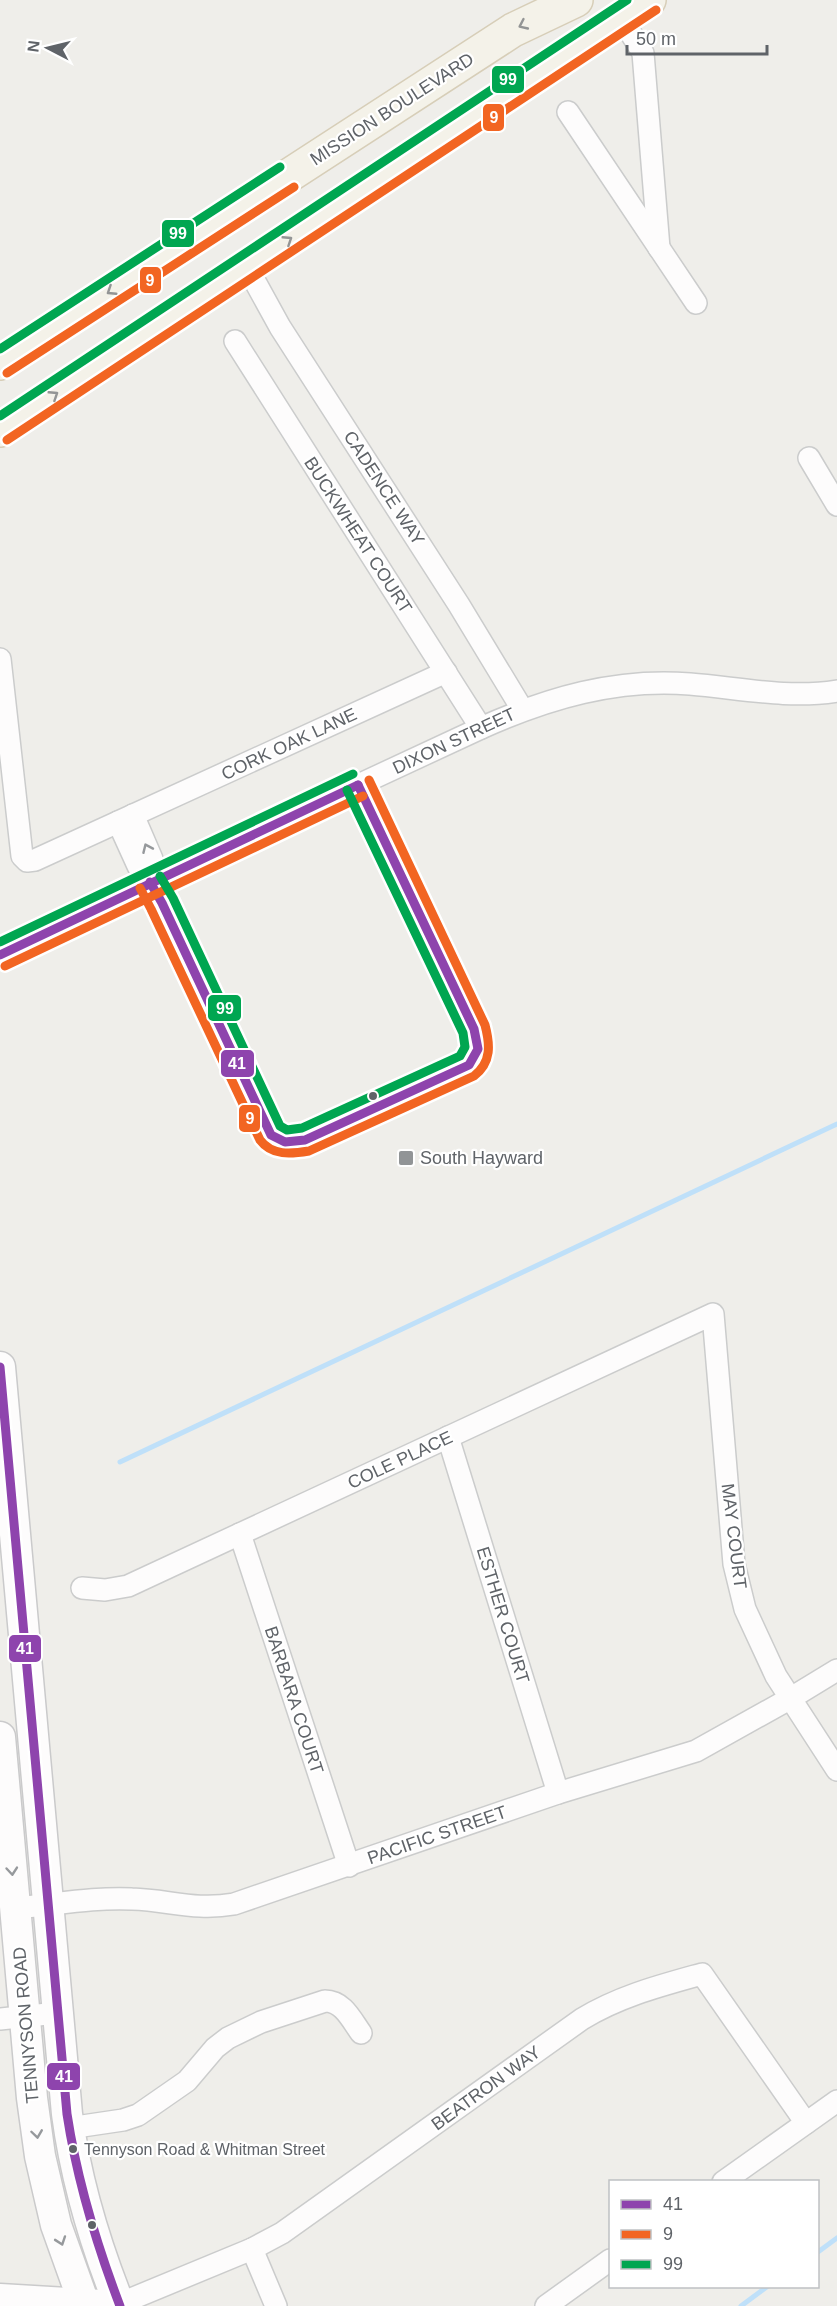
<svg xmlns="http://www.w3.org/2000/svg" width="837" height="2306" viewBox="0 0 837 2306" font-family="Helvetica,sans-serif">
	<rect width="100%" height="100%" fill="#efeeea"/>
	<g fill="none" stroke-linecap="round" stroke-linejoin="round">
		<!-- stream -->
		<g stroke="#bfe0f9" stroke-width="5">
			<path d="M120,1462l717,-338"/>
			<path d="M818,2252l19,-14"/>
			<path d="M741,2306l27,-20"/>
		</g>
		<!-- street casing -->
		<g stroke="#cbcccc" stroke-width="24">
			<g id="street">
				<path d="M622,19l21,34 16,195"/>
				<path d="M568,112l128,191"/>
				<path d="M247,267l33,60 179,278 63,104"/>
				<path d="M235,341l246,387"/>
				<path d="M809,458l28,47"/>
				<path d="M0,659l22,197 5,5 8,-1 411,-188"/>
				<path d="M133,815l19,44 -2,23"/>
				<path d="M118,822l20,44 12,16"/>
				<path d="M0,955l150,-73 331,-154c67,-30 135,-50 209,-44 49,4 98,15 147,7"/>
				<path d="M448,1437l110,356"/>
				<path d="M240,1534l109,332"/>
				<path d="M82,1588l23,2 23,-4 585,-272 21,250 11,45 31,67 61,94"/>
				<path d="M15,1908c38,-3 78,-11 117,-9 37,1 63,12 102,5l324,-111 138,-42 95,-53 46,-28"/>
				<path d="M0,2019l57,-6"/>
				<path d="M69,2128l54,-8 15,-5 49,-34 28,-33 13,-10 33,-16 64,-21c18,0 26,18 36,32"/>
				<path d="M723,2182l114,-81"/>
				<path d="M252,2249l24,57"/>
				<path d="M119,2304l133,-55 30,-16 300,-214c38,-23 77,-33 120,-45l104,149"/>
				<path d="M546,2306l64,-46"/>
			</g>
		</g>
		<!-- secondary casing -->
		<g stroke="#cacacb" stroke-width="33">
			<g id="secondary">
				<path d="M0,1367l67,747c9,67 28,130 53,192"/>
				<path d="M0,1737l32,361 8,58 16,69 29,81"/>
				<path d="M0,2299l101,6"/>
			</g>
		</g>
		<!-- primary casing -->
		<g stroke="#d7ceb8" stroke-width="36">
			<g id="primary">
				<path d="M0,363l513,-333 63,-30"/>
				<path d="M0,430l649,-430"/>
			</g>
		</g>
		<!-- street -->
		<use href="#street" stroke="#fdfcfc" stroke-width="21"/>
		<!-- secondary -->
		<use href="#secondary" stroke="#fdfcfc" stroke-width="30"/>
		<!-- primary -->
		<use href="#primary" stroke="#f4f2e9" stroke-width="33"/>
		<!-- bus-1 casing -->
		<g stroke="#fff" stroke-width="14">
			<g id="bus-1">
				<path d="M150,882l12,21 109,232 14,7 20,-2 164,-75 9,-16 -4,-20 -116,-244"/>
				<path d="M0,955l358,-170"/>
				<path d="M0,1367l67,747c10,66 29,129 53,192"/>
			</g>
		</g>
		<!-- bus-2 casing -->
		<g stroke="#fff" stroke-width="14">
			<g id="bus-2">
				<path d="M7,373l287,-186"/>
				<path d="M7,440l649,-430"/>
				<path d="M140,888l11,21 109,231c12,16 31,14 49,11l165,-75c18,-14 16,-32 11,-51l-116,-245"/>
				<path d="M5,966l358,-170"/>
			</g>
		</g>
		<!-- bus-3 casing -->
		<g stroke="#fff" stroke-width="14">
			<g id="bus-3">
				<path d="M0,349l280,-182"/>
				<path d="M0,416l627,-416"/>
				<path d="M160,876l13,22 107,228 7,4 15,-2 158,-72 5,-9 -2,-14 -116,-243"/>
				<path d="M0,942l353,-168"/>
			</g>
		</g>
		<!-- bus-1 -->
		<use href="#bus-1" stroke="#8e44ad" stroke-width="9"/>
		<!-- bus-2 -->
		<use href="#bus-2" stroke="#f26522" stroke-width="9"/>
		<!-- bus-3 -->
		<use href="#bus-3" stroke="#00a651" stroke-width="9"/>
	</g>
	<!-- one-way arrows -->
	<defs><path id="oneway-chevron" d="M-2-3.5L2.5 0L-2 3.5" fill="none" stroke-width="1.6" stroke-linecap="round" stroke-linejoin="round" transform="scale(1.5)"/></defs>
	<g stroke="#939595">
		<use href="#oneway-chevron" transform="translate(523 25) rotate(155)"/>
		<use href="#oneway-chevron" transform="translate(288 240) rotate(-33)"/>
		<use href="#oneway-chevron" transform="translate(111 291) rotate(147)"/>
		<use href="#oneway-chevron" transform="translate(54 395) rotate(-33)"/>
	</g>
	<g stroke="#96999c">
		<use href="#oneway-chevron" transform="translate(147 848) rotate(-114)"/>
		<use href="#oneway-chevron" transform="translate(12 1871) rotate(85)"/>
		<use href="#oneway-chevron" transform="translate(37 2134) rotate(82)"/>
		<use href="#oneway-chevron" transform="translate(61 2241) rotate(71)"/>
	</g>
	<!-- markers -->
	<g fill="#5f6368" stroke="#fff" stroke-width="2">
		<circle cx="373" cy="1096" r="5"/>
		<circle cx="73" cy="2149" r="5"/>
		<circle cx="92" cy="2225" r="5"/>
	</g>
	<rect fill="#919496" stroke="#fff" stroke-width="2" x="398" y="1150" width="16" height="16" rx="3"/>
	<g text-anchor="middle" stroke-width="4.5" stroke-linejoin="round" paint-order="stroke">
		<!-- bus labels -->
		<g font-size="16" fill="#5f6368" stroke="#fff" text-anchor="start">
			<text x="84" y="2155">Tennyson Road &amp; Whitman Street</text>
		</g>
		<!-- street labels -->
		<g font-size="18" fill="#5f6368" stroke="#fff">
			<text transform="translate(392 109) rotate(-33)" y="6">MISSION BOULEVARD</text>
			<text transform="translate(384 488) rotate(57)" y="6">CADENCE WAY</text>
			<text transform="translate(358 535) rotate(57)" y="6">BUCKWHEAT COURT</text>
			<text transform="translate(454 741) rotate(-25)" y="6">DIXON STREET</text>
			<text transform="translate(289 744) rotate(-25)" y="6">CORK OAK LANE</text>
			<text transform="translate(400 1460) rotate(-25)" y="6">COLE PLACE</text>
			<text transform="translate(734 1536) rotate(83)" y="6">MAY COURT</text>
			<text transform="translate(503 1615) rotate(73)" y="6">ESTHER COURT</text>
			<text transform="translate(294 1700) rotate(72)" y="6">BARBARA COURT</text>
			<text transform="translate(437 1835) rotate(-19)" y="6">PACIFIC STREET</text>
			<text transform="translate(26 2025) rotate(-95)" y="6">TENNYSON ROAD</text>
			<text transform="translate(486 2088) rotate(-36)" y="6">BEATRON WAY</text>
		</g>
		<!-- poi labels -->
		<g font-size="18" fill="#5f6368" stroke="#fff" text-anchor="start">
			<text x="420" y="1164">South Hayward</text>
		</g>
	</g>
	<g stroke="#fff" stroke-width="2">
		<rect x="491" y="65" width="34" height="29" rx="6" fill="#00a651"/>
		<rect x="482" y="103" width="23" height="29" rx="6" fill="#f26522"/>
		<rect x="161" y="219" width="34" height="29" rx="6" fill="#00a651"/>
		<rect x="139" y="266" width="23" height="28" rx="6" fill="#f26522"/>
		<rect x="207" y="994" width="35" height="28" rx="6" fill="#00a651"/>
		<rect x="220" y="1049" width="35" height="29" rx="6" fill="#8e44ad"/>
		<rect x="238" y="1104" width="23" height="29" rx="6" fill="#f26522"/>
		<rect x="8" y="1634" width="34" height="29" rx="6" fill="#8e44ad"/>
		<rect x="46" y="2062" width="35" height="29" rx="6" fill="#8e44ad"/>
	</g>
	<g font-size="16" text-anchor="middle" font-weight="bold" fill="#fff">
		<text x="508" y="85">99</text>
		<text x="494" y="123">9</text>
		<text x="178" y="239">99</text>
		<text x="150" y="286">9</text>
		<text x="225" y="1014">99</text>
		<text x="237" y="1069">41</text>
		<text x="250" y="1124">9</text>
		<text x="25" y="1654">41</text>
		<text x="64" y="2082">41</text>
	</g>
	<!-- legend -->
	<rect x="609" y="2180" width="210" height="108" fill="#ffffff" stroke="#bfc1c3" stroke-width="1.5"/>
	<rect x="621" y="2200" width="30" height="9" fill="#8e44ad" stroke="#bfc1c3" stroke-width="1.5"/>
	<text x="663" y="2210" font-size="18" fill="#5f6368">41</text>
	<rect x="621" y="2230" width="30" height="9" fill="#f26522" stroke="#bfc1c3" stroke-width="1.5"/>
	<text x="663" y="2240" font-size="18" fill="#5f6368">9</text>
	<rect x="621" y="2260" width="30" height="9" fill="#00a651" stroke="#bfc1c3" stroke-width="1.5"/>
	<text x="663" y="2270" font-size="18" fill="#5f6368">99</text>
	<!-- north arrow -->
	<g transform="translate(48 48) rotate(277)" stroke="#ffffff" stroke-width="4.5" paint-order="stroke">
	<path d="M0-4.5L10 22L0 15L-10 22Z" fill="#5f6368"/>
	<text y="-9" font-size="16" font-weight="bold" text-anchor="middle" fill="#5f6368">N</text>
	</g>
	<!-- scale -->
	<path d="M627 45v9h140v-9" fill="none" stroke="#5f6368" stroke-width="3"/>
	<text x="636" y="45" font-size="18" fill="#5f6368" stroke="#ffffff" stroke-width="4.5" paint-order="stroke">50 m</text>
</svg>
